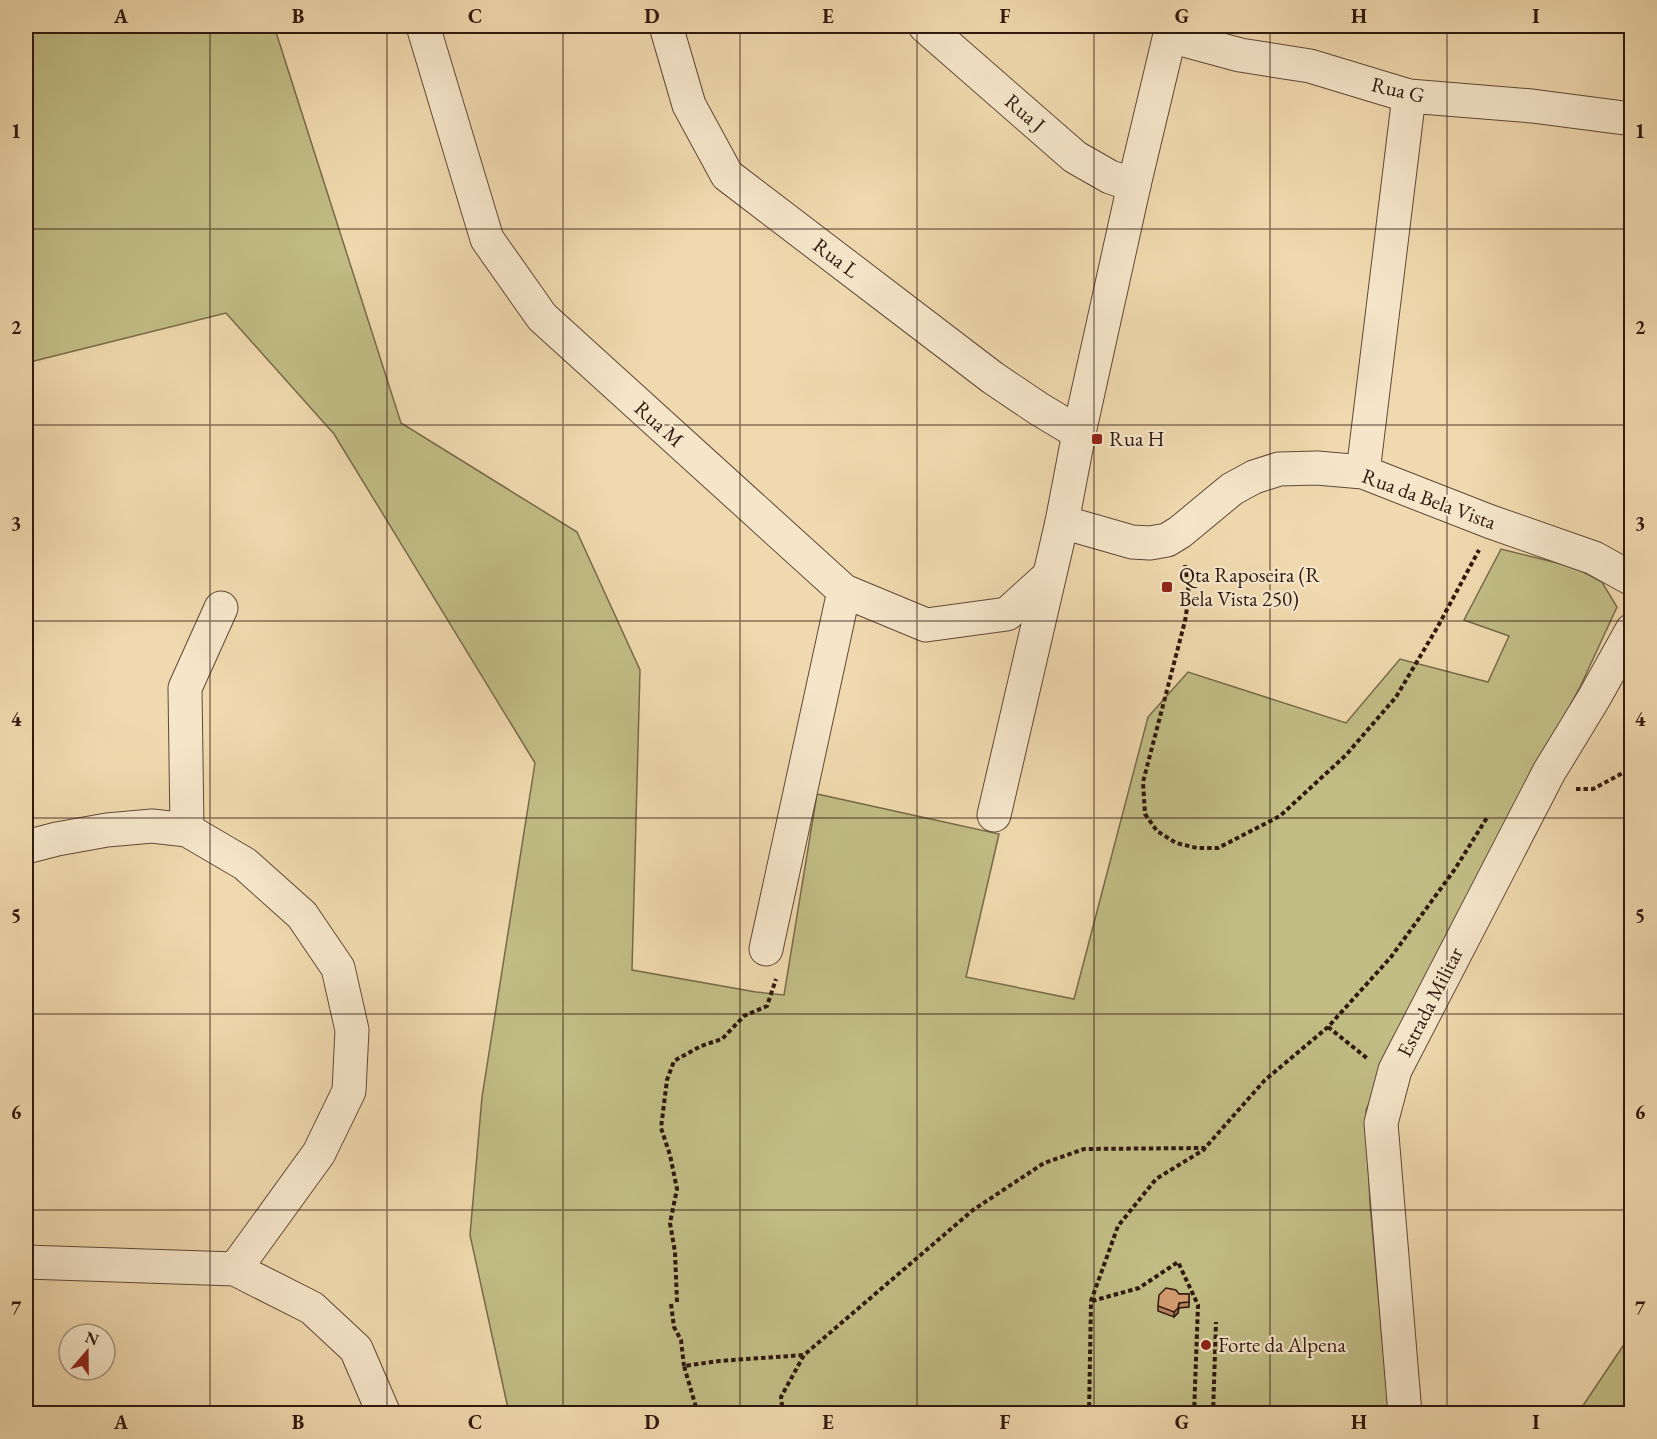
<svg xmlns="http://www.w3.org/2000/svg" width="1657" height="1439" viewBox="0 0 1657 1439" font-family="'EB Garamond',serif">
	<rect width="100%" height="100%" fill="#f0d9ae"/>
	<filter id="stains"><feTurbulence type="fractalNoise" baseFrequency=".00333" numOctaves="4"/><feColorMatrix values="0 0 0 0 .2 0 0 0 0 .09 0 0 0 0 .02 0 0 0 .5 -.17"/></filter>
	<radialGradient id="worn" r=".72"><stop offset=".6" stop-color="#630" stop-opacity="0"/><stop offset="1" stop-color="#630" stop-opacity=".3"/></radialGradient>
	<!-- green -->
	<g fill="#c1bd85" stroke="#786a4a" stroke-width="1.5">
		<path d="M26,26h248l127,397 176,109 63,138 -8,300 124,22 28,3 33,-201 182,40 -33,143 108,22 74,-282 40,-45 158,51 54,-64 88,23 21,-46 -45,-16 37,-71 73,18 28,15 15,25 -36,78 -147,275 -68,150 4,94 19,209h-880l-39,-178 12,-138 53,-334 -201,-329 -108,-121 -200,50z"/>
		<path d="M1631,1334v79h-53z"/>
	</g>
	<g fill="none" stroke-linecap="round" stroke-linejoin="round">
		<!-- minor casing -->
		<g stroke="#604837" stroke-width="35">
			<g id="minor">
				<path d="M423,26l64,213 55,78 302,274 82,34 81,-11 42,-38"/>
				<path d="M666,26l23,79 38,70 266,203 46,31 40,24"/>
				<path d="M925,26l150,131 35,20 24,8"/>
				<path d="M1170,36l70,19 70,11 99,30 123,10 100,13"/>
				<path d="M1363,472l46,-376"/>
				<path d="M1062,522l70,20 18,1 17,-3 13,-8 52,-43 22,-12 25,-8 38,-1 46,4 128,50 103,36 38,21"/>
				<path d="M994,815l68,-293 17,-89 55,-248 38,-159"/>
				<path d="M187,830l-2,-142 36,-80"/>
				<path d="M26,847l31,-8 50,-9 45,-4 35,4 58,34 57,51 36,53 14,62 -3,61 -30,62 -84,116"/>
				<path d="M766,949l78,-358"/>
				<path d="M26,1262l209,7 77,39 44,41 28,65"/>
				<path d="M1405,1414l-24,-291 14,-53 154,-298 45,-74 38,-68"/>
			</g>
		</g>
		<!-- path -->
		<g stroke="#30180f" stroke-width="4" stroke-dasharray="4.5 3" stroke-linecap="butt">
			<path d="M1185,565l4,30 -4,26 -42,161 2,32 12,17 19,12 21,5h21l62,-32 66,-61 50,-58 41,-69 42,-78"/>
			<path d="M1576,789h17l39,-21"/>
			<path d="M1328,1027l40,32"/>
			<path d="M1092,1301l47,-13 39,-26 20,43 -4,109"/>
			<path d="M677,1302l-2,-50 -5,-29 7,-34 -7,-34 -9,-27 6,-48 7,-19 27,-15 21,-7 22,-23 23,-10 9,-27"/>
			<path d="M671,1304l3,23 7,13 3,26"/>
			<path d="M698,1414l-14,-48 35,-5 85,-6"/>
			<path d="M783,1414l-2,-17 23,-42 169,-145 71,-47 40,-14 121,-1 60,-68 63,-53 63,-70 64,-88 33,-53"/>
			<path d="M1089,1414l2,-113 27,-75 38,-47 49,-30"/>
			<path d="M1213,1414l3,-92"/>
		</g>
		<!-- minor -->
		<use href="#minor" stroke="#f5e6ca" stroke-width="33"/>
	</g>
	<!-- wall -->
	<path fill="#b58761" stroke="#30180f" stroke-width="1.5" d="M1179,1294h10v13l-10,1 -1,5 -4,4 -16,-6v-5z"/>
	<!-- shaded-wall -->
	<path fill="#946e4f" stroke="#30180f" stroke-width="1.5" d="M1179,1303l-1,10 -4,4v-5z"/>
	<!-- building -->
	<path fill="#d39d71" stroke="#30180f" stroke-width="1.5" d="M1166,1288l10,2 3,4h10v8l-10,1 -1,5 -4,4 -16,-6 1,-11z"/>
	<!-- grid -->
	<path fill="none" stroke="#30180f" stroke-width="1.5" stroke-opacity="0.55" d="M210,26v1388M387,26v1388M563,26v1388M740,26v1388M917,26v1388M1094,26v1388M1270,26v1388M1447,26v1388M26,229h1606M26,425h1606M26,621h1606M26,818h1606M26,1014h1606M26,1210h1606"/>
	<!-- markers -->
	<g fill="#8f2418" stroke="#f5e6ca" stroke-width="2">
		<rect x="1091" y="433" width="12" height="12" rx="3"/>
		<rect x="1161" y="581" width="12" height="12" rx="3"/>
		<circle cx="1206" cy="1345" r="6"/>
	</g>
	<g text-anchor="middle" stroke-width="4.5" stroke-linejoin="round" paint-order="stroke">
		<!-- street labels -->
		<g font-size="21" fill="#30180f" stroke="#f5e6ca">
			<text transform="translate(1398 90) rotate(13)" y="7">Rua G</text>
			<text transform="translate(1025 113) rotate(41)" y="7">Rua J</text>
			<text transform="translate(836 258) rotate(37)" y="7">Rua L</text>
			<text transform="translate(659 424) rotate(42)" y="7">Rua M</text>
			<text transform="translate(1429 499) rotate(20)" y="7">Rua da Bela Vista</text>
			<text transform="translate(1430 1002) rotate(-63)" y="7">Estrada Militar</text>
		</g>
		<!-- poi labels -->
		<g font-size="21" fill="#30180f" stroke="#f5e6ca" text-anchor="start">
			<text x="1109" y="446">Rua H</text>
			<text x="1179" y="582">Qta Raposeira (R<tspan x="1179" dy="24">Bela Vista 250)</tspan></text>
			<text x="1218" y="1352">Forte da Alpena</text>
		</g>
	</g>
	<!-- margin -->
	<rect width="1657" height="1439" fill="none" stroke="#f0d9ae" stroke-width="66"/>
	<!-- north arrow -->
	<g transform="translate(87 1352) rotate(20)"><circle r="28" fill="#f5e6ca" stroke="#a6947f" stroke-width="1.5"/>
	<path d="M0-4.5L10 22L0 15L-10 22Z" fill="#8f2418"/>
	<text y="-9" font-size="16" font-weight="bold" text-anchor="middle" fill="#30180f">N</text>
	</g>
	<rect x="33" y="33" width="1591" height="1373" fill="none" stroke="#30180f" stroke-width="2"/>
	<g font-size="20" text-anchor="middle" font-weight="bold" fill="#30180f">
		<text x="121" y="23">A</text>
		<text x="298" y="23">B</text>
		<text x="475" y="23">C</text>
		<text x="652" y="23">D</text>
		<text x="828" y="23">E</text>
		<text x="1005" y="23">F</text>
		<text x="1182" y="23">G</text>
		<text x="1359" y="23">H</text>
		<text x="1536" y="23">I</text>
		<text x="16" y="138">1</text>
		<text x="1640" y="138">1</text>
		<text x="16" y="334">2</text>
		<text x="1640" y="334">2</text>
		<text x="16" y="530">3</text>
		<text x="1640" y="530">3</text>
		<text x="16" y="726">4</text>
		<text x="1640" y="726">4</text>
		<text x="16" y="922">5</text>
		<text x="1640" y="922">5</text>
		<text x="16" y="1119">6</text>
		<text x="1640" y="1119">6</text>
		<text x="16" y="1315">7</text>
		<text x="1640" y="1315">7</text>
		<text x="121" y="1429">A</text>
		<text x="298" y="1429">B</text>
		<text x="475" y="1429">C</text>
		<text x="652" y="1429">D</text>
		<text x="828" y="1429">E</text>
		<text x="1005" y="1429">F</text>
		<text x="1182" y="1429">G</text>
		<text x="1359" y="1429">H</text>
		<text x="1536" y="1429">I</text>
	</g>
	<rect width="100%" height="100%" filter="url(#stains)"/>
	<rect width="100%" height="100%" fill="url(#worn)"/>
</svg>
